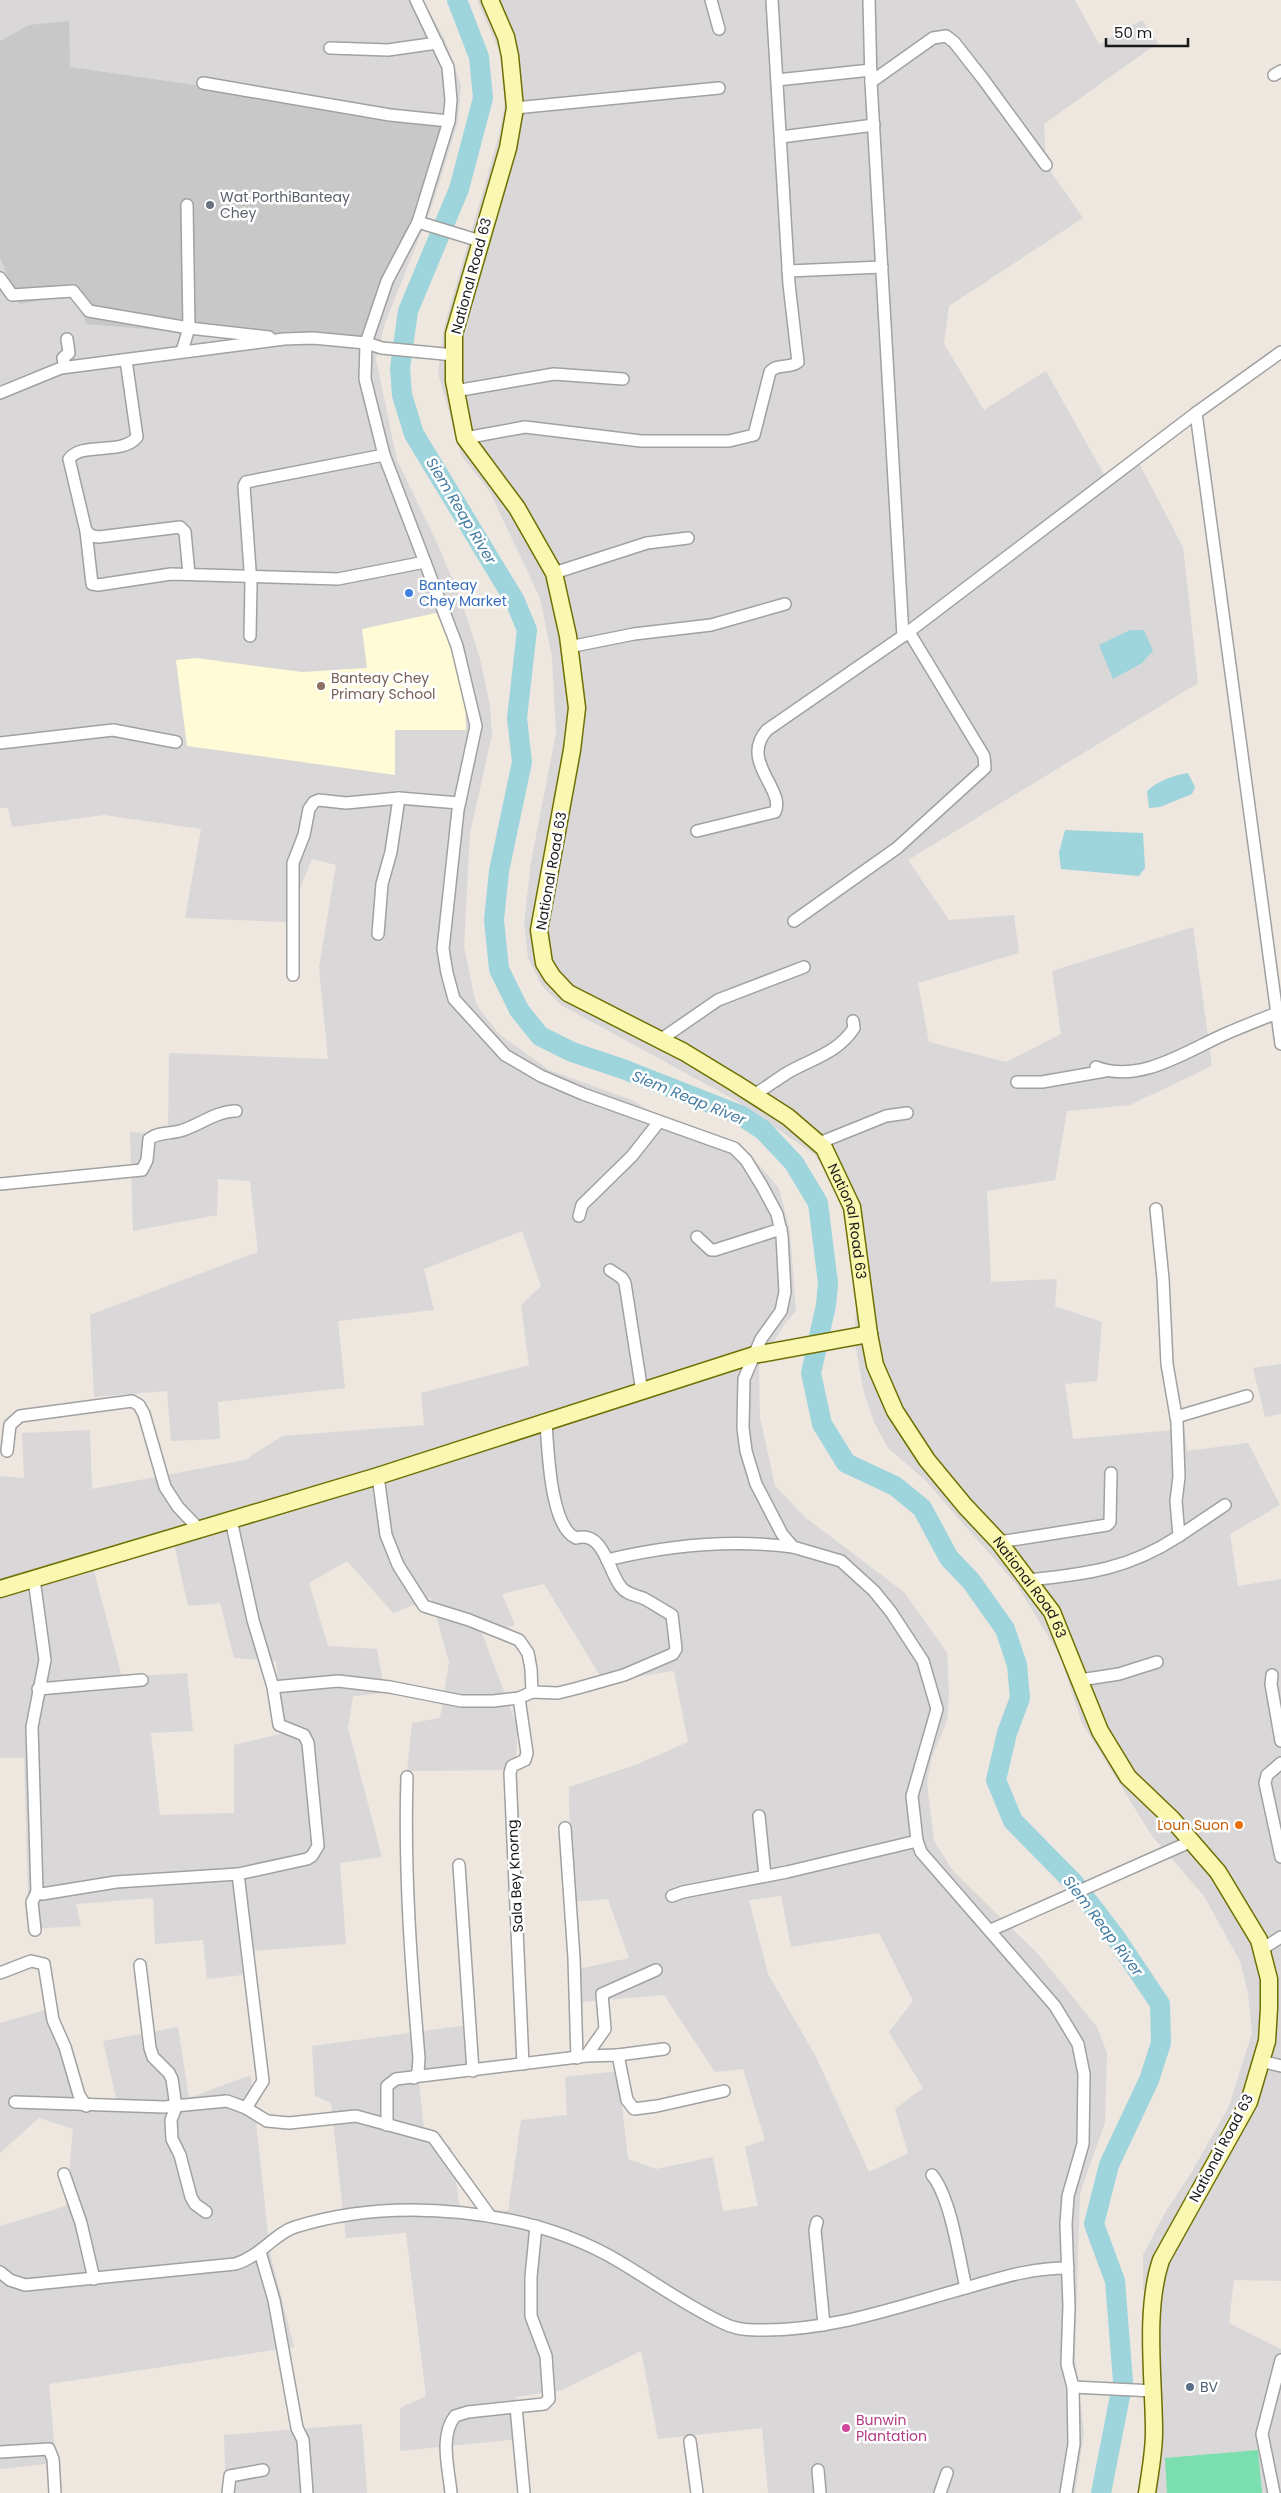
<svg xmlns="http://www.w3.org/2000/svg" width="1281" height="2493" viewBox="0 0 1281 2493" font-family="Poppins,sans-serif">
	<rect width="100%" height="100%" fill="#ede7df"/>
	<!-- residential -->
	<g fill="#d9d7d7" fill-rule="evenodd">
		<path d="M0,0h423l22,40 16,45 -3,37 -25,81 -48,120 -9,36 21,101 40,83 24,56 19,60 10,47 2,29 -22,98 -6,114 12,57 23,30 50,36 85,31 35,23 71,19 39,45 11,43 6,80 -12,14 -25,41 1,51 15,69 31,32 98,74 43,61 2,39 -2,29 -15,36 -5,26 7,58 19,30 86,84 58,72 10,26 -2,70 -25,70 -5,163 9,77 -9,60h-307l-6,-65 -104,11 -17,-88 -79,39 -46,7 4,42 -120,12v-43l26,-12 -20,-163 -60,5 -15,-135 -16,-7 -3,-50 164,-22 2,52 -59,6 6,57 26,8 9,62 48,2 13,-91 46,-5 -2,-38 53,-6 10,88 28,10 57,-12 10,54 35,-5 -13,-59 20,-7 -22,-71 -28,3 -51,-77 -84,7 -2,-33 51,-11 -21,-59 -38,3 -1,-115 69,-23 50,-22 -14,-71 -70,11 -60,-98 -42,10 13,31 -33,8 36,95 -3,42 -108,1 5,-48 28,-5 9,-56 -18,-64 -38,15 -46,-52 -38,22 19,63 49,3 8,44 -32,3 -5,32 34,129 -42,6 6,81 -96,7 1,23 -44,5 -4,-39 -48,4 -2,-46 -77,6 5,22 -52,3 -5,-171h-24v-282l24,2 -2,-45 68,-3 2,59 153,-29 37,-24 142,-11 -3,-32 108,-28 -8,-60 20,-19 -19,-55 -98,38 10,41 -96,11 7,67 -127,14 2,37 -49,2 -4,-50 -73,6 -4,-82 168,-63 -8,-71 -32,-2 -1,36 -84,16 -3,-99 38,2 1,-81 159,6 -9,-91 17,-103 -24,-6 -26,63 -101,-4 16,-89 -97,-14 -92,12 -4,-19h-8zM174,1543l14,63 32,-3 14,55 42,3 8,72 -50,12v68l-74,2 -9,-82 42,-2 -6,-58 -65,4 -29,-110zM781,1896l10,51 88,-14 34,68 -24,31 34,56 -28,21 13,44 -39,19 -54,-117 -47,-81 -19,-74z"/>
		<path d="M477,0h598l24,44 43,-24 16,23 -114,81 2,41 37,53 -134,88 -5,38 40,66 62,-39 64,114 29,-22 44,84 15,136 -290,177 41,60 65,-5 5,38 -101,30 11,59 77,20 55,-28 -9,-63 141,-44 19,139 -82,39 -63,6 -12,69 -68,11 4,91 66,-3 -2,27 47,16 -5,59 -32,3 8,55 112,-10 2,22 61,-8 32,62 -50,29 8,52 43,-7v702l-47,-1 -5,43 52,26v144h-140l6,-40 2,-137 -6,-28v-33l23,-44 27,-41 36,-64 23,-73 -4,-40 -8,-32 -36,-65 -52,-60 -70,-113 -22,-67 -43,-71 -92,-105 -37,-32 -14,-26 -10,-29 -9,-50v-22l5,-36 -19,-90 -26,-40 -80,-55 -174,-95 -19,-19 -14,-28 -4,-35 7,-61 25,-129 -4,-76 -12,-59 -50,-106 -29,-37 -23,-82 6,-46 55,-192 7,-38 -2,-35z"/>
		<path d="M1281,1364v50l-16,3 -12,-49z"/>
		<path d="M49,2009l30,99 38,-6 -14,-61 75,-14 11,71 62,-23 19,178 24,94 -245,37 7,79 -56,6v-243l66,-20 7,-77 -34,-11 -39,35v-130z"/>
		<path d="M362,2424l5,69h-141l-2,-58z"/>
	</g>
	<!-- education -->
	<path fill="#fffbd6" d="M436,613l19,41 10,45 1,31h-71v45l-208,-29 -11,-86 20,-2 106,14 65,-4 -5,-39z"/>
	<!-- religious -->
	<path fill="#c8c8c8" d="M69,21l1,46 152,22 221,38 -5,26 -64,189 -131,-5 -157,-13 -8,-30 -58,10 -20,-46v-217l29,-16z"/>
	<!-- pitch -->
	<path fill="#7bdeae" d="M1258,2450l4,43h-95l-2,-35z"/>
	<!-- water -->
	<g fill="#9ed4dc">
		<path d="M1130,630h14l9,21 -11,12 -29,16 -14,-34z"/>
		<path d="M1188,773l7,14 -3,7 -32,13 -11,1 -2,-17c10,-10 28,-16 41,-18z"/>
		<path d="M1065,830l78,3 2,35 -6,8 -78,-7 -2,-16z"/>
	</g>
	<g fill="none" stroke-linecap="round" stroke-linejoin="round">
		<!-- river -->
		<path stroke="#9ed4dc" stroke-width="20" d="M457,0l22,57 4,41 -24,91 -51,122 -8,57 2,27 12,39 101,167 12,29 -10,88 5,44 -23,109 -5,49 5,49 20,41 21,26 32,16 51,17 117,46 23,15 31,33 24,40 10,80 -2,22 -15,68 11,51 24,39 49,23 27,22 27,50 22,23 34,48 12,36 3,33 -13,35 -11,47 17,41 61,62 42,55 44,66 1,39 -12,37 -40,85 -15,59 21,57 8,100 -22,112"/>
		<!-- street casing -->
		<g stroke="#a1a1a1" stroke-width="14">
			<g id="street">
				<path d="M416,0l32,67 3,33 -2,21 -31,101 -31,59 -21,62 -1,36 19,76 73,191 19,80 -18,84 -15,139 4,24 7,26 51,56 36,21 42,18 151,54 12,12 16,26 15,28 5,22 3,56 -4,19 -20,28 -17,40 -1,49 3,23 10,33 26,50 11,13 48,14 33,30 17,21 32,49 14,48 -25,87 5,45 4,11 134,154 23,38 6,30 -1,70 -15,52 -2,28 3,82 -2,58 6,23 1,57 -8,49"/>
				<path d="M711,0l8,29"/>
				<path d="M869,0l2,82 32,554"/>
				<path d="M330,48l58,2 49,-7"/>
				<path d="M1274,75l7,-4"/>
				<path d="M777,80l94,-10"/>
				<path d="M871,82l62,-44 13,-2 8,6 29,37 63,86"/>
				<path d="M203,83l187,32 59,6"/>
				<path d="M515,108l204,-20"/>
				<path d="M781,137l93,-12"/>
				<path d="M418,222l62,19"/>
				<path d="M788,271l94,-4"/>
				<path d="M0,278l12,17 61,-4 16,20 100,17 80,9"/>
				<path d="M182,351l7,-23 -2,-123"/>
				<path d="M126,360l11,77c-15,19 -55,4 -68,22l17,72 6,53 6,1 73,-11 167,5 87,-17"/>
				<path d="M65,367l-2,-9 6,-5 -2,-14"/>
				<path d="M455,391l99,-17 69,5"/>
				<path d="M0,393l61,-25 223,-29 29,-1 53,5 16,5 72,7"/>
				<path d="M1196,413l85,631"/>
				<path d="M465,438l60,-11 116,14h88l25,-6 16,-63c7,-9 19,-3 28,-10l-9,-78 -17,-284"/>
				<path d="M86,531l6,5 7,1 81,-10 5,5 4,42"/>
				<path d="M554,573l93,-30 41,-5"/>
				<path d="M250,636l1,-52 -7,-98 2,-4 138,-27"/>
				<path d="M569,647l65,-13 77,-9 74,-21"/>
				<path d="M0,743l113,-13 63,12"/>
				<path d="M697,831l78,-19c11,-22 -36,-51 -8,-82l136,-94 293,-223 85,-61"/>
				<path d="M794,921l103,-73 88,-80 -1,-12 -75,-124"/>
				<path d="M378,934l4,-50 9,-32 8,-54"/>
				<path d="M293,975v-112l11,-28 5,-26 5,-7 5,-2 27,3 53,-5 60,5"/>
				<path d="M660,1040l58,-40 86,-33"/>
				<path d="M1096,1067c43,17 89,-15 127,-32 18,-8 36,-15 54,-22"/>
				<path d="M1017,1082h25l63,-11"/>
				<path d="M754,1095c11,-7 22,-15 33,-22 24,-14 51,-20 67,-45l-1,-7"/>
				<path d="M819,1143l67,-27 21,-3"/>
				<path d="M0,1184l142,-14 5,-10 2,-21c9,-7 20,-5 31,-8 18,-5 36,-20 56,-20"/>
				<path d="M579,1216l3,-11 50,-49 26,-33"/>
				<path d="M697,1237l14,13h4l66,-21"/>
				<path d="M610,1270l12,8 3,5 17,109"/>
				<path d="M1176,1417l71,-21"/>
				<path d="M7,1451l3,-26 10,-9 112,-15 7,4 5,9 21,73 13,20 22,23"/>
				<path d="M378,1476l8,59 12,30 26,41 45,14 50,20 9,13 3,16 1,23"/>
				<path d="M1179,1536l46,-31"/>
				<path d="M999,1542l108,-17 3,-3 1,-49"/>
				<path d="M607,1560c62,-15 123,-21 186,-13"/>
				<path d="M34,1579l11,81 -13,67 5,165"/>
				<path d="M1029,1580c58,-6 100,-11 150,-44l-3,-35 3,-24 -2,-55 -10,-58 -4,-85 -7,-70"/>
				<path d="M1272,1675l-1,9 10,57"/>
				<path d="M1080,1680l39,-6 38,-12"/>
				<path d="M273,1687l65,-6 52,6 71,14h32l26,-3 13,-6 26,1 20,-5 46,-13 49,-21 3,-5 -4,-34c-9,-5 -18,-11 -27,-16 -8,-4 -18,-4 -24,-12 -13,-16 -17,-57 -45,-49 -26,-11 -28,-89 -30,-115"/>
				<path d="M38,1689l104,-9"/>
				<path d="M519,1698l8,55 -2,7 -13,6 -2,7 13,291"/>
				<path d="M1281,1763l-14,12 -2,8 16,74"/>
				<path d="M407,1777c-3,94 4,187 12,281l-1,14 -4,6"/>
				<path d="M759,1816l6,60"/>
				<path d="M565,1828l9,130 3,100"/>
				<path d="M459,1865l14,206"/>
				<path d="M238,1874l25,207 -17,27"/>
				<path d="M37,1892l5,2 74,-12 122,-8 69,-15 5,-3 6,-10 -10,-103 -4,-8 -25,-10 -6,-38 -20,-67 -22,-100"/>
				<path d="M672,1896l11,-4 104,-20 130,-31"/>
				<path d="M35,1930l-3,-28 5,-10"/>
				<path d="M991,1930l201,-89"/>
				<path d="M1262,1949l19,-12"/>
				<path d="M140,1965l10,83 3,9 16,16 3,6 4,28 -5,13 1,19 8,16 11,42 4,7 11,8"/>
				<path d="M0,1973l31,-12 13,3 9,56 12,27 14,48 7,11"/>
				<path d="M618,2055l46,-6"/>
				<path d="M586,2056l19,-27 -3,-35 54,-24"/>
				<path d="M1261,2061l20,5"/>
				<path d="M15,2102l149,5 63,-6 19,7 21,13 22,2 67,-7 77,21 57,79"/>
				<path d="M387,2125v-39l9,-7 190,-23 32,-1 9,45 7,9 23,-3 67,-15"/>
				<path d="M64,2174l17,49 13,56"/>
				<path d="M932,2175c19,23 27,83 34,113"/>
				<path d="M817,2222l-2,8 9,95"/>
				<path d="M260,2252l14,48 23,128 6,12 4,53"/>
				<path d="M0,2272l10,8 15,5 210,-21c25,-7 40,-31 60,-37 100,-31 235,-19 325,35 32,19 70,46 103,61 9,5 24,7 34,7 73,2 142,-24 212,-43 35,-10 62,-19 99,-19"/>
				<path d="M1073,2387l81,4"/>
				<path d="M516,2407l8,86"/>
				<path d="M690,2441l7,52"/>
				<path d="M0,2452l49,-3 4,10 2,34"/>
				<path d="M818,2470l2,23"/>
				<path d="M228,2493l2,-17 33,-6"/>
				<path d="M451,2493c-2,-23 -12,-57 4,-77l13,-4 76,-8 5,-5 -3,-43 -15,-40v-39l5,-51"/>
				<path d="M940,2493l7,-20"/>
				<path d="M1274,2493l-12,-59 19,-74"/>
			</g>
		</g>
		<!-- secondary casing -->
		<g stroke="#6e7003" stroke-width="19">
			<g id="secondary">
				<path id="s1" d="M490,0l16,37 4,19 5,52 -7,40 -54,186v47l11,57 52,70 37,65 14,63 9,72 -5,42 -33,180 5,33 8,13 16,17 116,59 51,31 53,34 36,31 28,59 17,127 6,31 20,46 32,49 38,46 34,36 53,70 48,119 28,46 44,42 46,53 41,68 10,39v29l-2,33 -18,61 -88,158c-17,51 -7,119 -7,172 0,20 -4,41 -7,61"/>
				<path d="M0,1589l378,-113 376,-121 115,-21"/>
			</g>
		</g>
		<!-- street -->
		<use href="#street" stroke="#fff" stroke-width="11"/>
		<!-- secondary -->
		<use href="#secondary" stroke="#faf7b0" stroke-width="16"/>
	</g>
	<!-- markers -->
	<circle fill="#6b7280" stroke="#fff" stroke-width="2" cx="210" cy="205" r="5"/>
	<circle fill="#3f7fe0" stroke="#fff" stroke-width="2" cx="409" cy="593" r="5"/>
	<circle fill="#8d6e63" stroke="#fff" stroke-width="2" cx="321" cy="686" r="5"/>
	<circle fill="#e8710a" stroke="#fff" stroke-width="2" cx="1239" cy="1825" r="5"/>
	<circle fill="#5c6f8a" stroke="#fff" stroke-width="2" cx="1190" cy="2387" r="5"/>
	<circle fill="#d1479c" stroke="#fff" stroke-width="2" cx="846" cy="2428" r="5"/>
	<g text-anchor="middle" stroke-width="5" stroke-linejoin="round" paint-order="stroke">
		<!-- worship labels -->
		<g font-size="14" fill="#5b616d" stroke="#fff" text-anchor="start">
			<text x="220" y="202">Wat PorthiBanteay<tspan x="220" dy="16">Chey</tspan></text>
		</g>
		<!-- street labels -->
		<g font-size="14" fill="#1a1a1a" stroke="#fff">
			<text transform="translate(471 276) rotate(-75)" y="5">National Road 63</text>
			<text transform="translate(551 871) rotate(-80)" y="5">National Road 63</text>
			<text dy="5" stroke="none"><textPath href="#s1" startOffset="1426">National Road 63</textPath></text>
			<text dy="5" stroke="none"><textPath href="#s1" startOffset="1846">National Road 63</textPath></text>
			<text transform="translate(515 1876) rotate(-93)" y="5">Sala Bey Knorng</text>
			<text transform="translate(1221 2148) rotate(-62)" y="5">National Road 63</text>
		</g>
		<!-- shop labels -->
		<g font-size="14" fill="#366cbe" stroke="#fff" text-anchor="start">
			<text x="419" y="590">Banteay<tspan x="419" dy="16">Chey Market</tspan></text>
		</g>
		<!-- education labels -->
		<g font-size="14" fill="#785e54" stroke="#fff" text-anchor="start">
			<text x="331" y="683">Banteay Chey<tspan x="331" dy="16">Primary School</tspan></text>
		</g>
		<!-- food labels -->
		<g font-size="14" fill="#c56008" stroke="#fff" text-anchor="end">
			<text x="1229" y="1830">Loun Suon</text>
		</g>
		<!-- service labels -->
		<g font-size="14" fill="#4e5e75" stroke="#fff" text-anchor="start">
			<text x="1200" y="2392">BV</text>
		</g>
		<!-- hotel labels -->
		<g font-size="14" fill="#b23c85" stroke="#fff" text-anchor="start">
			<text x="856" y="2425">Bunwin<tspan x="856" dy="16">Plantation</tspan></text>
		</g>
		<!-- water labels -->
		<g font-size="15" font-style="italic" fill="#447ca2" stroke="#fff">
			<text transform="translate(461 511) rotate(59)" y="5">Siem Reap River</text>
			<text transform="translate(689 1098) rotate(22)" y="5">Siem Reap River</text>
			<text transform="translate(1103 1926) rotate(53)" y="5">Siem Reap River</text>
		</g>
	</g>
	<!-- scale -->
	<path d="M1106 38v8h82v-8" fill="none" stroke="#1a1a1a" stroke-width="2.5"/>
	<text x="1114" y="38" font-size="15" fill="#1a1a1a" stroke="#ffffff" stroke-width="4" paint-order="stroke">50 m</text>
</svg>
